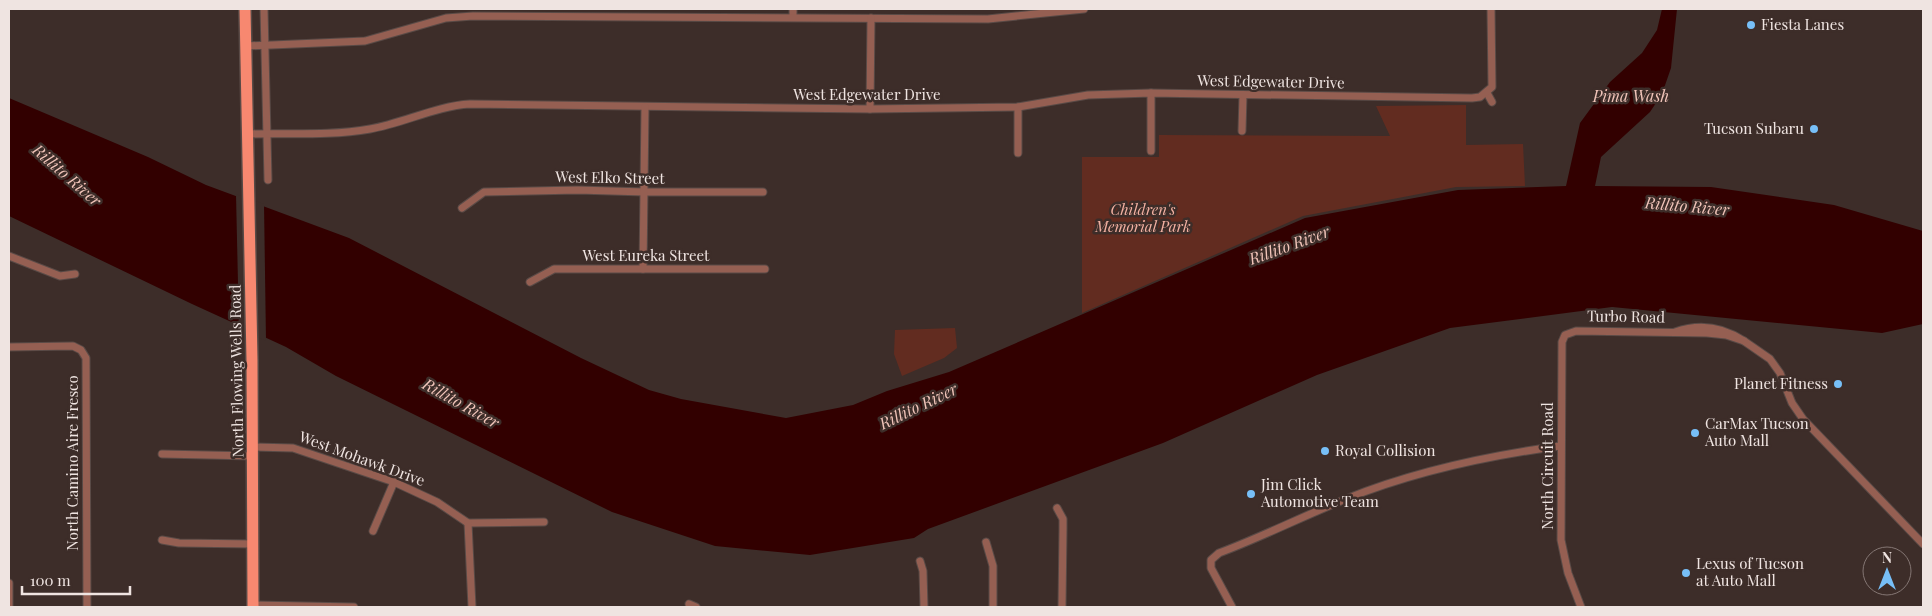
<svg xmlns="http://www.w3.org/2000/svg" width="1932" height="616" viewBox="0 0 1932 616" font-family="'Playfair Display',serif">
	<rect width="100%" height="100%" fill="#3d2d29"/>
	<!-- green -->
	<g fill="#622c20">
		<path d="M1466,105v40l57,-1 2,42 -69,1 -153,29 -221,97v-156h77v-22l231,1 -14,-30z"/>
		<path d="M955,328l2,20 -13,10 -42,18 -8,-22 1,-24z"/>
	</g>
	<!-- water -->
	<path fill="#320000" d="M1662,9h15l-6,59 -9,26 -12,18 -49,45 -6,29 116,1 123,18 89,26v93l-41,9 -270,-26 -162,21 -133,47 -154,68 -235,86 -14,9 -104,17 -95,-9 -103,-34 -276,-136 -50,-29 -94,-43 -183,-88v-118l139,59 58,28 143,53 232,120 68,32 32,9 105,19 67,-13 34,-14 62,-19 356,-154 153,-28 108,-4 14,-63 30,-41 32,-29 15,-23z"/>
	<!-- pier -->
	<path fill="#3d2d29" d="M236,194l28,10 2,137 -27,-13z"/>
	<g fill="none" stroke-linecap="round" stroke-linejoin="round">
		<!-- minor casing -->
		<g stroke="#594a46" stroke-width="9">
			<g id="minor">
				<path d="M264,9l4,171"/>
				<path d="M793,9v8"/>
				<path d="M246,46l119,-5 81,-23 27,-2 515,3 96,-10"/>
				<path d="M1151,93v58"/>
				<path d="M1487,93l5,9"/>
				<path d="M1018,107v46"/>
				<path d="M870,109l1,-91"/>
				<path d="M1242,131l1,-36"/>
				<path d="M248,134c41,-1 83,2 122,-5 34,-6 66,-23 100,-25l400,5 148,-2 70,-12 63,-2 321,5 8,-1 12,-10 -1,-78"/>
				<path d="M462,208l22,-16 94,-2 67,2h118"/>
				<path d="M9,256l51,20 15,-2"/>
				<path d="M643,269l2,-162"/>
				<path d="M530,282l24,-13h211"/>
				<path d="M1744,341l26,18 10,14 12,30 11,16 120,125"/>
				<path d="M9,347l64,-1 8,4 5,8 1,249"/>
				<path d="M253,447l40,1 101,34 43,20 31,21 76,-1"/>
				<path d="M162,454l91,2"/>
				<path d="M1057,508l6,11v10l-1,78"/>
				<path d="M468,523l4,84"/>
				<path d="M373,531l21,-49"/>
				<path d="M162,540l17,3 74,1"/>
				<path d="M986,542l7,24v41"/>
				<path d="M920,561l3,10 1,36"/>
				<path d="M9,583v24"/>
				<path d="M689,604l7,3"/>
				<path d="M253,605l101,2"/>
				<path d="M1232,607l-21,-39v-8l8,-7c43,-16 84,-37 127,-54 69,-28 140,-43 214,-53"/>
				<path d="M1581,607l-13,-34 -7,-33 1,-198 3,-7 11,-4 131,2 19,2 18,6c-21,-14 -44,-18 -69,-9"/>
			</g>
		</g>
		<!-- primary casing -->
		<g stroke="#594a46" stroke-width="14">
			<path id="primary" d="M245,9l7,351 1,247"/>
		</g>
		<!-- minor -->
		<use href="#minor" stroke="#955f52" stroke-width="7"/>
		<!-- primary -->
		<use href="#primary" stroke="#f78870" stroke-width="11"/>
	</g>
	<!-- markers -->
	<g fill="#77bff7" stroke="#3d2d29" stroke-width="2">
		<circle cx="1751" cy="25" r="5"/>
		<circle cx="1814" cy="129" r="5"/>
		<circle cx="1838" cy="384" r="5"/>
		<circle cx="1695" cy="433" r="5"/>
		<circle cx="1325" cy="451" r="5"/>
		<circle cx="1251" cy="494" r="5"/>
		<circle cx="1686" cy="573" r="5"/>
	</g>
	<g text-anchor="middle" stroke-width="5" stroke-linejoin="round" paint-order="stroke">
		<!-- poi labels -->
		<g font-size="15" fill="#efe4e1" stroke="#3d2d29" text-anchor="start">
			<text x="1761" y="30">Fiesta Lanes</text>
			<text x="1804" y="134" text-anchor="end">Tucson Subaru</text>
			<text x="1828" y="389" text-anchor="end">Planet Fitness</text>
			<text x="1705" y="429">CarMax Tucson<tspan x="1705" dy="17">Auto Mall</tspan></text>
			<text x="1335" y="456">Royal Collision</text>
			<text x="1261" y="490">Jim Click<tspan x="1261" dy="17">Automotive Team</tspan></text>
			<text x="1696" y="569">Lexus of Tucson<tspan x="1696" dy="17">at Auto Mall</tspan></text>
		</g>
		<!-- street labels -->
		<g font-size="15" fill="#efe4e1" stroke="#3d2d29">
			<text transform="translate(1271 82) rotate(1)" y="5">West Edgewater Drive</text>
			<text x="867" y="100">West Edgewater Drive</text>
			<text transform="translate(610 178) rotate(1)" y="5">West Elko Street</text>
			<text x="646" y="261">West Eureka Street</text>
			<text transform="translate(1626 317) rotate(1)" y="5">Turbo Road</text>
			<text transform="translate(237 371) rotate(-91)" y="5">North Flowing Wells Road</text>
			<text transform="translate(362 459) rotate(20)" y="5">West Mohawk Drive</text>
			<text transform="translate(73 463) rotate(-90)" y="5">North Camino Aire Fresco</text>
			<text transform="translate(1548 466) rotate(-90)" y="5">North Circuit Road</text>
		</g>
		<!-- park labels -->
		<g font-size="15" font-style="italic" fill="#f3b1a2" stroke="#3d2d29">
			<text x="1143" y="215">Children's<tspan x="1143" dy="17">Memorial Park</tspan></text>
		</g>
		<!-- water labels -->
		<g font-size="16" font-style="italic" fill="#f1c4b9" stroke="#3d2d29">
			<text x="1631" y="102">Pima Wash</text>
			<text transform="translate(67 175) rotate(41)" y="6">Rillito River</text>
			<text transform="translate(1687 206) rotate(5)" y="6">Rillito River</text>
			<text transform="translate(1289 245) rotate(-20)" y="6">Rillito River</text>
			<text transform="translate(461 403) rotate(29)" y="6">Rillito River</text>
			<text transform="translate(918 406) rotate(-26)" y="6">Rillito River</text>
		</g>
	</g>
	<!-- border -->
	<rect width="1932" height="616" fill="none" stroke="#efe4e1" stroke-width="20"/>
	<!-- north arrow -->
	<g transform="translate(1887 571)"><circle r="24" fill="#3d2d29" stroke="#847673"/>
	<path d="M0-4L9 19L0 12L-9 19Z" fill="#77bff7"/>
	<text y="-8" font-size="14" font-weight="bold" text-anchor="middle" fill="#efe4e1">N</text>
	</g>
	<!-- scale -->
	<path d="M22 586v8h108v-8" fill="none" stroke="#efe4e1" stroke-width="2.5"/>
	<text x="30" y="586" font-size="15" fill="#efe4e1" stroke="#3d2d29" stroke-width="4" paint-order="stroke">100 m</text>
</svg>
